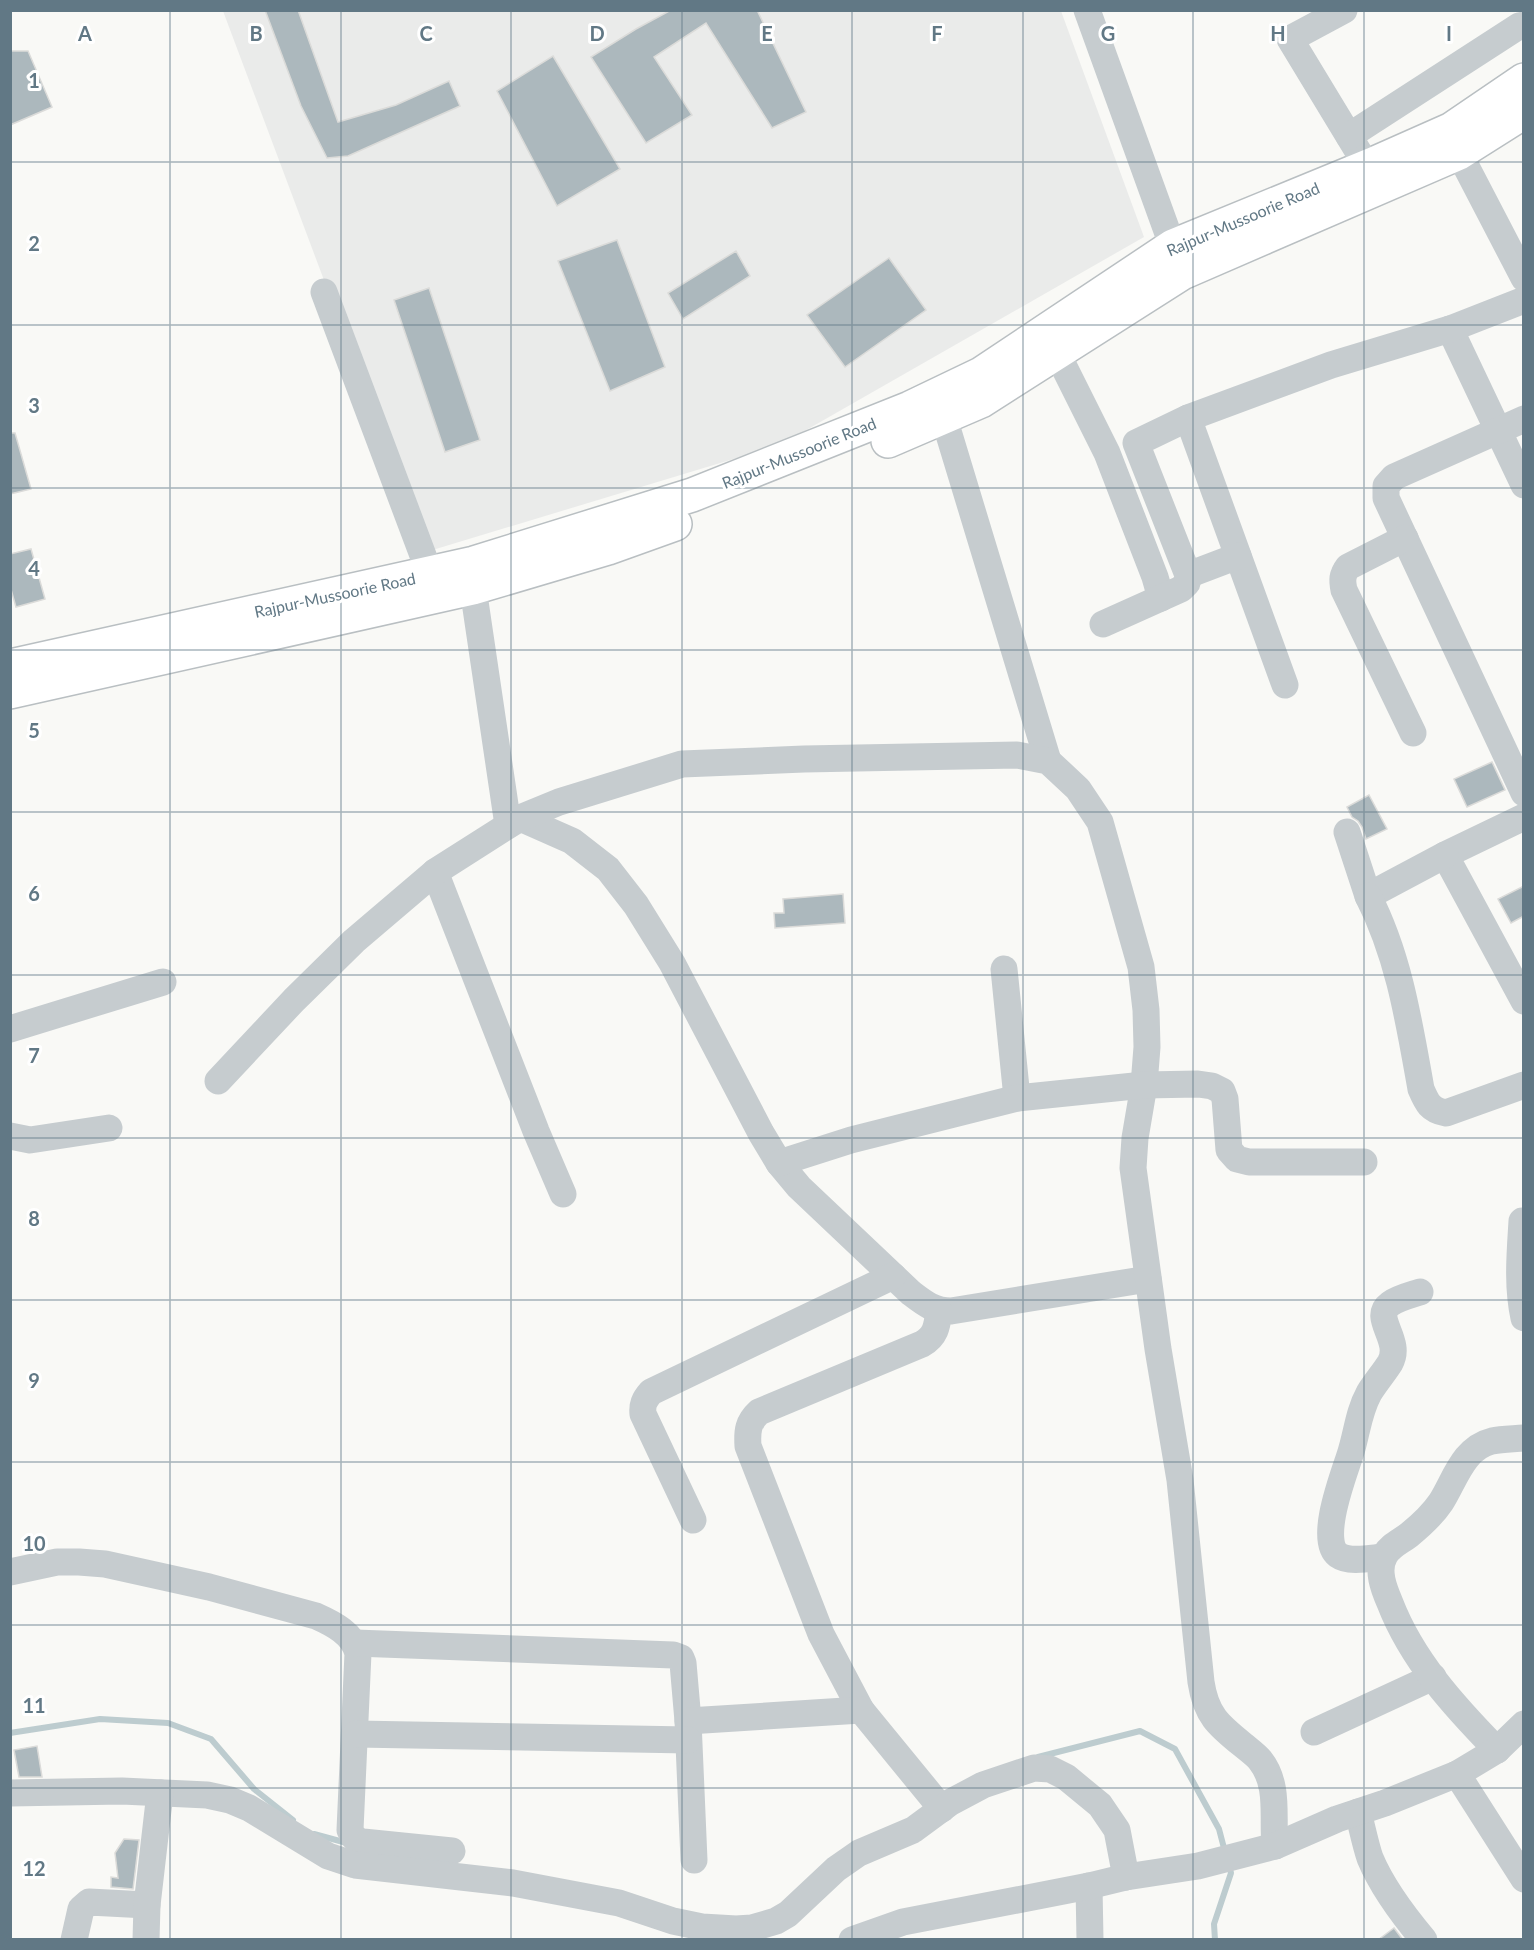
<svg xmlns="http://www.w3.org/2000/svg" width="1534" height="1950" viewBox="0 0 1534 1950" font-family="Lato,sans-serif">
	<rect width="100%" height="100%" fill="#f9f9f6"/>
	<!-- built -->
	<path fill="#eaebea" d="M223,11h838l83,226 -364,208 -354,107z"/>
	<g fill="none" stroke-linecap="round" stroke-linejoin="round">
		<!-- stream -->
		<g stroke="#bdcccf" stroke-width="6">
			<path d="M10,1733l90,-14 68,4 43,16 43,50 39,31"/>
			<path d="M1038,1757l102,-26 35,18 44,80 6,23"/>
			<path d="M314,1834l33,9"/>
			<path d="M1215,1940l-1,-16 17,-51 -2,-8"/>
		</g>
	</g>
	<!-- building -->
	<g fill="#acb8bd" stroke="#dbdbd9" stroke-width="1.5">
		<path d="M265,10h33l40,112 58,-17 53,-24 11,25 -112,50 -21,2 -26,-52z"/>
		<path d="M671,10h86l49,102 -34,16 -66,-105 -52,34 38,58 -46,28 -55,-86 45,-28z"/>
		<path d="M10,51h18l24,56 -42,18z"/>
		<path d="M553,56l67,113 -63,37 -60,-115z"/>
		<path d="M617,240l48,127 -55,24 -52,-130z"/>
		<path d="M736,251l14,25 -67,43 -15,-26z"/>
		<path d="M889,258l37,52 -81,57 -38,-52z"/>
		<path d="M429,288l51,152 -35,12 -51,-152z"/>
		<path d="M10,433h5l16,56 -21,5z"/>
		<path d="M31,549l14,50 -29,8 -6,-21v-32z"/>
		<path d="M1492,762l13,28 -38,17 -13,-28z"/>
		<path d="M1369,795l18,34 -21,10 -4,-12 -4,-6 -6,-4 -5,-10z"/>
		<path d="M1524,886v30l-13,7 -13,-24z"/>
		<path d="M843,894l2,29 -70,5 -1,-15h10l-1,-14z"/>
		<path d="M37,1746l5,31h-23l-5,-27z"/>
		<path d="M124,1839l15,1 -6,49 -22,-2v-10l7,1 -3,-25z"/>
		<path d="M1394,1928l9,12h-25z"/>
	</g>
	<g fill="none" stroke-linecap="round" stroke-linejoin="round">
		<!-- major casing -->
		<g stroke="#b9bfc2" stroke-width="36">
			<g id="major">
				<path d="M888,441l93,-40 201,-128 277,-120 65,-41"/>
				<path d="M10,666l464,-103 218,-68 218,-87 71,-34 192,-128 200,-82 79,-35 72,-49"/>
				<path d="M10,692l463,-104 135,-40 67,-24"/>
			</g>
		</g>
		<!-- minor -->
		<g stroke="#c6cccf" stroke-width="27">
			<path d="M1087,10l92,254"/>
			<path d="M1344,10l-54,29 77,127"/>
			<path d="M1349,136l170,-110 5,-1"/>
			<path d="M1459,153l65,125"/>
			<path d="M324,292l106,282"/>
			<path d="M1450,329l74,156"/>
			<path d="M1057,353l50,100 48,124 6,21"/>
			<path d="M944,418l104,343"/>
			<path d="M1188,418l97,267"/>
			<path d="M1524,419l-130,58 -8,9v12l138,295"/>
			<path d="M1405,538l-57,29c-6,8 -6,13 -4,23l69,143"/>
			<path d="M1188,575l50,-19"/>
			<path d="M473,588l35,237"/>
			<path d="M1103,624l78,-35 6,-6 1,-8 -52,-132 52,-25 143,-53 119,-36 74,-29"/>
			<path d="M1524,817l-79,38 79,146"/>
			<path d="M520,818l52,23 36,28 28,36 36,58 89,170 18,30 20,24 112,106c13,10 23,18 40,18l197,-32"/>
			<path d="M1347,832l21,64 77,-41"/>
			<path d="M435,872l101,259 27,63"/>
			<path d="M1368,896c31,60 41,126 53,193 6,14 9,21 25,24l78,-28"/>
			<path d="M1004,969l13,129"/>
			<path d="M10,1029l153,-47"/>
			<path d="M218,1081l76,-81 60,-59 81,-69 85,-54 39,-16 123,-38 122,-5 213,-4 31,6 30,28 22,33 41,145 5,43 1,37 -3,38 -9,53 -2,30 25,181 22,131 21,202c5,33 17,43 42,63 6,5 13,10 17,15 20,25 12,57 15,86"/>
			<path d="M10,1136l20,4 79,-12"/>
			<path d="M779,1163l72,-23 166,-42 127,-13 54,-1 14,2 10,5 3,8 4,51 8,9 12,3h115"/>
			<path d="M1522,1221c-2,32 -5,65 2,97"/>
			<path d="M939,1311c-2,15 -3,25 -17,33l-163,68c-11,10 -12,19 -11,34l73,188 40,76 81,99"/>
			<path d="M693,1520l-50,-106c-1,-9 1,-14 8,-22l242,-116"/>
			<path d="M1383,1557c-12,1 -34,6 -45,-2 -20,-15 6,-81 12,-100 7,-21 8,-42 19,-62 6,-10 14,-19 21,-30 13,-23 -19,-45 0,-59 8,-6 21,-9 30,-12"/>
			<path d="M10,1572l47,-10h22l26,2 104,23 107,29c18,8 37,18 42,37l-8,177c3,7 5,10 13,12l89,9"/>
			<path d="M355,1643l318,12 8,3 2,5 5,58 6,139"/>
			<path d="M688,1721l173,-11"/>
			<path d="M1314,1732l119,-55"/>
			<path d="M356,1734l332,6"/>
			<path d="M1497,1750c-43,-44 -85,-90 -107,-147 -6,-14 -14,-33 -5,-48 6,-10 15,-13 24,-20 11,-9 24,-21 32,-33 14,-22 22,-54 51,-61 10,-2 21,-2 32,-3"/>
			<path d="M1457,1774l67,105"/>
			<path d="M10,1793l112,-2 85,4 23,5 19,8 79,48 27,9 158,18 106,20 54,18 29,6 34,2 16,-1 24,-7 12,-7 48,-45 23,-16 54,-23 38,-28 32,-17 51,-17 16,1 16,8 34,28 17,25 9,47"/>
			<path d="M1358,1812c4,15 7,31 12,46 12,29 33,57 54,82"/>
			<path d="M1089,1886l1,54"/>
			<path d="M74,1940l7,-31 8,-7 58,3"/>
			<path d="M146,1940l1,-35 13,-112"/>
			<path d="M852,1940l51,-18 186,-36 37,-9 72,-11 77,-20 62,-27 48,-16 72,-29 40,-24 27,-26"/>
		</g>
		<!-- major -->
		<use href="#major" stroke="#fff" stroke-width="33"/>
	</g>
	<!-- grid -->
	<path fill="none" stroke="#617885" stroke-width="1.5" stroke-opacity="0.55" d="M170,10v1930M341,10v1930M511,10v1930M682,10v1930M852,10v1930M1023,10v1930M1193,10v1930M1364,10v1930M10,162h1514M10,325h1514M10,488h1514M10,650h1514M10,812h1514M10,975h1514M10,1138h1514M10,1300h1514M10,1462h1514M10,1625h1514M10,1788h1514"/>
	<g text-anchor="middle" stroke-width="6" stroke-linejoin="round" paint-order="stroke">
		<!-- street labels -->
		<g font-size="16" fill="#617885" stroke="#fff">
			<text transform="translate(1243 219) rotate(-23)" y="6">Rajpur-Mussoorie Road</text>
			<text transform="translate(799 453) rotate(-22)" y="6">Rajpur-Mussoorie Road</text>
			<text transform="translate(335 595) rotate(-12)" y="6">Rajpur-Mussoorie Road</text>
		</g>
	</g>
	<g font-size="20" text-anchor="middle" font-weight="bold" fill="#617885" stroke="#fff" stroke-width="6" stroke-linejoin="round" paint-order="stroke">
		<text x="85" y="41">A</text>
		<text x="256" y="41">B</text>
		<text x="426" y="41">C</text>
		<text x="597" y="41">D</text>
		<text x="767" y="41">E</text>
		<text x="937" y="41">F</text>
		<text x="1108" y="41">G</text>
		<text x="1278" y="41">H</text>
		<text x="1449" y="41">I</text>
		<text x="34" y="88">1</text>
		<text x="34" y="251">2</text>
		<text x="34" y="413">3</text>
		<text x="34" y="576">4</text>
		<text x="34" y="738">5</text>
		<text x="34" y="901">6</text>
		<text x="34" y="1063">7</text>
		<text x="34" y="1226">8</text>
		<text x="34" y="1388">9</text>
		<text x="34" y="1551">10</text>
		<text x="34" y="1713">11</text>
		<text x="34" y="1876">12</text>
	</g>
	<!-- border -->
	<rect width="1534" height="1950" fill="none" stroke="#617885" stroke-width="24"/>
</svg>
